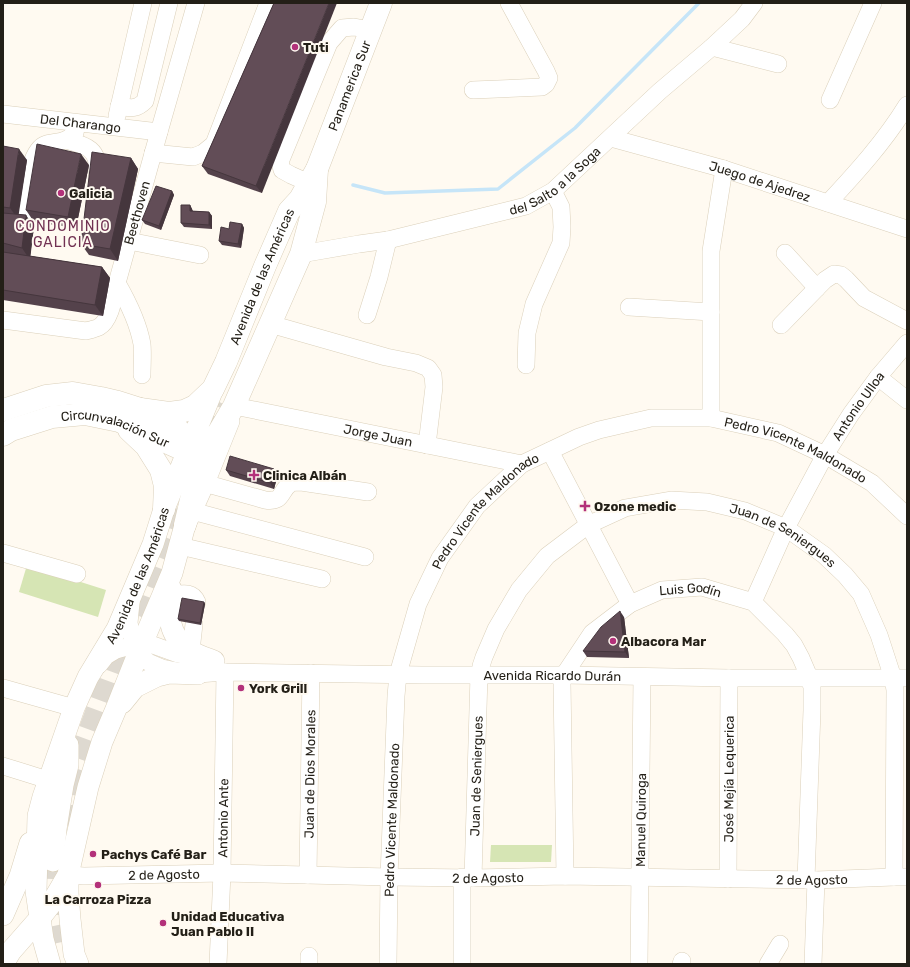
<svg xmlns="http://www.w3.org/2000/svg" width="910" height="967" viewBox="0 0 910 967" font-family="Rubik,sans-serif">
	<rect width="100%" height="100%" fill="#fffaf1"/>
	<!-- green -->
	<g fill="#d6e5b4">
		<path d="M27,565l79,25 -8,27 -79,-25z"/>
		<path d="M491,845h61l-1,17h-61z"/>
	</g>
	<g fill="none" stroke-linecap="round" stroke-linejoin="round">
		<!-- stream -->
		<path stroke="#c6e5f8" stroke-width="3.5" d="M353,185l32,8 113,-4 77,-61 124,-125"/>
		<!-- major-tunnel -->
		<g stroke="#ded9d0" stroke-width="21" stroke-dasharray="21 10" stroke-linecap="butt">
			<path d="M205,435l14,-33"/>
			<path d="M128,645l56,-144"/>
			<path d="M69,788l1,-6 54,-147"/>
			<path d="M62,856v-6l15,-66 3,-10"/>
			<path d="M60,894l-2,30 4,18"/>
			<path d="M51,910l2,-49 4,-17"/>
		</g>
		<!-- minor casing -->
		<g stroke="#dbd0ba" stroke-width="18">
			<g id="minor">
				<path d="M712,47l66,17"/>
				<path d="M473,90l69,-3 4,-3 3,-6 -3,-7 -37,-68"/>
				<path d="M830,100l43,-97"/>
				<path d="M119,106c12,2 17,4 26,-5l24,-98"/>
				<path id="s1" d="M3,114l156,18"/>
				<path d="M117,116l26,-113"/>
				<path id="s2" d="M611,138l113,31 183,60"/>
				<path d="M66,140c18,5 34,8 31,33"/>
				<path d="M153,153l40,4 10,-4 11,-9 54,-141"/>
				<path d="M309,183l-18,-8 -9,-5 -2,-8 49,-119 13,-15 12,-1 16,3"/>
				<path d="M828,203c28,-30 57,-62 79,-98"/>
				<path d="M23,219c2,-18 4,-65 21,-74 7,-3 14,-2 21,-5 4,-1 7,-5 10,-7l2,-10"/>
				<path d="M129,241l71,14"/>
				<path d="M785,253l32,35 8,-8 9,-6 7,1 5,4 18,19 43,23"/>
				<path id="s3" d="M301,254l58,-10 29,-4 138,-34 27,-15 107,-100 52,-44 30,-28 12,-16"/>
				<path d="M117,283c11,19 21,39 25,61 1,10 0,21 0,31"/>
				<path d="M629,307l82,5"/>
				<path d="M367,315l12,-38 9,-37"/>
				<path id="s4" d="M3,320l83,11c4,-1 9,-2 13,-4 12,-7 15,-31 18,-44l42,-151 37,-129"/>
				<path d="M270,324l116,33 30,6 12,5 5,7 1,12 -7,58"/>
				<path d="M781,325l36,-37"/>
				<path d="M526,365l1,-32 7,-29 27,-61 1,-16 -1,-20 -8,-16"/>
				<path d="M878,377l29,23"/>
				<path id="s5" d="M234,406l288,58"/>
				<path d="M711,418v-167l13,-82"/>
				<path d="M550,451l80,153"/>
				<path d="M204,483l61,17c19,3 14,-9 26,-17 3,-1 7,-1 10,-1l67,10"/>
				<path d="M192,511l173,46"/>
				<path d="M180,546l142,33"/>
				<path d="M3,553l74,21"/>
				<path d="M170,595c11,-1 22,-5 27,7"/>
				<path id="s6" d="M753,602l33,-74 39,-73 26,-41 27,-37 29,-34"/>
				<path id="s7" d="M131,603l-2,20 5,22 5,8 9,9 14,6 19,4 17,2 27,-2 197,3h142l165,3h178"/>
				<path d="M191,651l3,-27"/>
				<path d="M99,665l7,-9 10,-6 18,-5 8,-1 11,1 25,9 20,4"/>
				<path id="s8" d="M481,666l3,-9 12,-28 23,-39 28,-34 41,-31 37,-17 46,-8 36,2 38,9 41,17 38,27 21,20 16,19 18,41 14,43 2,12 -1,187"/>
				<path d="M3,688l71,20"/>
				<path d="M3,766l45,14"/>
				<path id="s9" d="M68,875l16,1 138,-3 167,4 84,1 92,-2 251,4 78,-3h13"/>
				<path id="s10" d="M308,875l3,-202"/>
				<path id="s11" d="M565,876l-3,-193 2,-8 28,-42 38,-29 32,-14 40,-3 51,15 32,32 9,11 7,13 6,14 5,15v23l-6,170"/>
				<path d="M462,877v83"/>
				<path id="s12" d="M473,878l6,-203"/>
				<path id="s13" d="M728,879l1,-201"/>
				<path id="s14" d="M218,964l4,-91 3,-201"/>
				<path d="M309,964v-8"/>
				<path id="s15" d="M388,964l1,-87 7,-181 2,-22 20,-70 22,-46 37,-52 45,-42 57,-27 20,-7 52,-12h60l67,15 47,22 47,28 35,33"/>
				<path id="s16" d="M639,964l3,-287"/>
				<path d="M681,964l1,-3"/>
				<path d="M768,964l12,-20"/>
				<path d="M813,964l3,-84"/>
			</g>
		</g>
		<!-- major casing -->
		<g stroke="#dbd0ba" stroke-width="22">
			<g id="major">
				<path d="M171,589c-3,25 -4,46 19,62 7,4 16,7 24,10"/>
				<path d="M122,703l13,-16 22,-11 12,-3 29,1"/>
				<path d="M53,861l3,-32 7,-44 5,-20v-20"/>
				<path d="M3,915l17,-39 10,-33"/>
				<path d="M3,964l8,-13 29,-33 11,-14 17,-29"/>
				<path id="s17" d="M50,964l-7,-25 -7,-48 2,-75 5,-19 31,-89 14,-31 29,-48 36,-85 11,-35 49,-120"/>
				<path d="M78,964l-4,-10 -4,-35 -2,-26v-18l20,-88 14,-45 14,-33 26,-65 30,-71 13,-48 19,-42 25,-62"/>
			</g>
		</g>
		<!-- highway casing -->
		<g stroke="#dbd0ba" stroke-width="23">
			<g id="highway">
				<path id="s18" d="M140,409l29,4 15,-2 11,-5 18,-17 13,-27 39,-96 24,-55 11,-12 17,-30 64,-166"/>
				<path d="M3,410l43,-14 27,-3 28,5 17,4 22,7 31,14 12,11 12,20 4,9 -2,11 -12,51"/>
				<path d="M129,430l17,16 15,24 4,16 -1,23"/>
				<path id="s19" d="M3,435l8,-5 41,-13 33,-3 34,7 58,26h13l12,-2 9,-6 7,-6 16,-27 67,-152 14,-52 2,-33"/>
			</g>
		</g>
		<!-- minor -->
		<use href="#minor" stroke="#fff" stroke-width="17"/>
		<!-- major -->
		<use href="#major" stroke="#fff" stroke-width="21"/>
		<!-- highway -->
		<use href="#highway" stroke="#fff" stroke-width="22"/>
	</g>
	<!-- wall -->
	<g fill="#54424b">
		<path d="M274,3l-12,190 -54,-19 -6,-8z"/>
		<path d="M3,146l24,14 -9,54 16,13 -4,29 72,11 8,11 -7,38 -100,-16z"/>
		<path d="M131,158l7,11 -20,92 -29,-6 -8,-11z"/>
		<path d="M89,165l-13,63 -42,-6 -8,-12z"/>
		<path d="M172,191l2,4 -13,35 -16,-6 -3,-4z"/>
		<path d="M190,205l3,6 16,1 3,4v13l-28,-2 -3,-4z"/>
		<path d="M242,224l2,4 -3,20 -19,-3 -3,-4 10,-12z"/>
		<path d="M226,470l52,4 -4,15 -44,-13z"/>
		<path d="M204,602l1,2 -4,21 -22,-4 -1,-2z"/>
		<path d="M624,617l5,41 -42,-1 -4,-6z"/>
	</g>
	<!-- shaded-wall -->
	<g fill="#45363d">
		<path d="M329,3h8l-75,190 -6,-7z"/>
		<path d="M19,149l8,11 -9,59 -8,-11z"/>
		<path d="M81,154l8,11 -13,63 -8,-11z"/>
		<path d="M131,158l7,11 -20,92 -8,-12z"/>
		<path d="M172,191l2,4 -13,35 -2,-4z"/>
		<path d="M190,205l2,4 1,6 -3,-4z"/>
		<path d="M209,212l3,4v13l-3,-4z"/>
		<path d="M26,215l8,12 -4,33 -8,-12z"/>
		<path d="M242,224l2,4 -3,20 -3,-4z"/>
		<path d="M102,267l8,11 -7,38 -8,-11z"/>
		<path d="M274,469l4,5 -4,15 -4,-6z"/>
		<path d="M204,602l1,2 -4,21 -1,-2z"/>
		<path d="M620,611l4,6 5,41 -4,-6z"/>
	</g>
	<!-- building -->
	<g fill="#624d57" stroke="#45363d">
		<path d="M274,3h55l-73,183 -54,-20z"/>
		<path d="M37,144l44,10 -13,63 -42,-7z"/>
		<path d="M3,146l16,3 -9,59 -7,-1z"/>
		<path d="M92,152l39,6 -21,91 -29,-5z"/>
		<path d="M156,186l16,5 -13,35 -17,-6z"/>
		<path d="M181,205h9v6l19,1v13l-28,-2z"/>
		<path d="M3,213l23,2 -4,33 -19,-5z"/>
		<path d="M230,222l12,2 -4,20 -19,-3 2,-14 8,2z"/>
		<path d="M3,252l99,15 -7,38 -92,-15z"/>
		<path d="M230,456l44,13 -4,14 -44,-13z"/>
		<path d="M182,598l22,4 -4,21 -22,-4z"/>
		<path d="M620,611l5,41 -42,-1 18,-24z"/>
	</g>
	<!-- markers -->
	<g fill="#b3317a" stroke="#fffaf1" stroke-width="1.5">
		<circle cx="295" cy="47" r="4"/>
		<circle cx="61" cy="193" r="4"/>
		<path d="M252 469h4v4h4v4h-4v4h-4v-4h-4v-4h4z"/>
		<path d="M583 500h4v4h4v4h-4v4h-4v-4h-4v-4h4z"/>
		<circle cx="613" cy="641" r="4"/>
		<circle cx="241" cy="688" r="4"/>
		<circle cx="93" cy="854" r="4"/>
		<circle cx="98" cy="885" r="4"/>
		<circle cx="163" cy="923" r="4"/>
	</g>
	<g text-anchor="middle" stroke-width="4" stroke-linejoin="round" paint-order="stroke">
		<!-- poi labels -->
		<g font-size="13" font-weight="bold" fill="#231f17" stroke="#fffaf1" text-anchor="start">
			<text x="303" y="52">Tuti</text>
			<text x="69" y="198">Galicia</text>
			<text x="263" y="480">Clinica Albán</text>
			<text x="594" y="511">Ozone medic</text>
			<text x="621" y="646">Albacora Mar</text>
			<text x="249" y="693">York Grill</text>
			<text x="101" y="859">Pachys Café Bar</text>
			<text x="98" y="904" text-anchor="middle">La Carroza Pizza</text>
			<text x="171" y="921">Unidad Educativa<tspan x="171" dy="15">Juan Pablo II</tspan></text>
		</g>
		<!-- street labels -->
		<g font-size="13" fill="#231f17" stroke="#fffaf1">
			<text dy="5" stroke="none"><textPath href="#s18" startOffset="415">Panamerica Sur</textPath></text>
			<text dy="5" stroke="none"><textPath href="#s1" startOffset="78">Del Charango</textPath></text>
			<text dy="5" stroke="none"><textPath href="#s3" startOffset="268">del Salto a la Soga</textPath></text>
			<text dy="5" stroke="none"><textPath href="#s2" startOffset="155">Juego de Ajedrez</textPath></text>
			<text dy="5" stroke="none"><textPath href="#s4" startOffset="219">Beethoven</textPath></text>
			<text dy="5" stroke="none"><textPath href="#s18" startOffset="204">Avenida de las Américas</textPath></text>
			<text dy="5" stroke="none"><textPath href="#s6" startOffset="223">Antonio Ulloa</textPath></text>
			<text dy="5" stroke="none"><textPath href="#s19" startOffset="118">Circunvalación Sur</textPath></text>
			<text dy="5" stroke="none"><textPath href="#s5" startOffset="147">Jorge Juan</textPath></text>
			<text dy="5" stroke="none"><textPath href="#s15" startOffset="828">Pedro Vicente Maldonado</textPath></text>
			<text dy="5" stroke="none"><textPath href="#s15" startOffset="480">Pedro Vicente Maldonado</textPath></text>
			<text dy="5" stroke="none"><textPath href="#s8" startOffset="388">Juan de Seniergues</textPath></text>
			<text dy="5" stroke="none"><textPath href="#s17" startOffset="411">Avenida de las Américas</textPath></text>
			<text dy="5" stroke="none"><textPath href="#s11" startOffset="363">Luis Godín</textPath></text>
			<text dy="5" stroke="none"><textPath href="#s7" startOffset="471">Avenida Ricardo Durán</textPath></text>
			<text dy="5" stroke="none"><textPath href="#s10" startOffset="101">Juan de Dios Morales</textPath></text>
			<text dy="5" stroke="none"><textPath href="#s12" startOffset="102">Juan de Seniergues</textPath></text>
			<text dy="5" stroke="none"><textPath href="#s13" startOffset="100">José Mejía Lequerica</textPath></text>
			<text dy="5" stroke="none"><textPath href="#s14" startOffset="146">Antonio Ante</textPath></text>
			<text dy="5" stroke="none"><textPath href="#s15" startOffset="144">Pedro Vicente Maldonado</textPath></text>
			<text dy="5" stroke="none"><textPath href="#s16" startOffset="144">Manuel Quiroga</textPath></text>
			<text dy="5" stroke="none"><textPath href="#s9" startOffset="96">2 de Agosto</textPath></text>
			<text dy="5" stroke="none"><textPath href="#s9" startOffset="420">2 de Agosto</textPath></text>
			<text dy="5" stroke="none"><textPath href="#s9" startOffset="744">2 de Agosto</textPath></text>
		</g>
		<!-- neighbourhood labels -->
		<g font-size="14" letter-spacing="1" fill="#713152" stroke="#fffaf1">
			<text x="63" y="231">CONDOMINIO<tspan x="63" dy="16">GALICIA</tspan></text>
		</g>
	</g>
	<!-- border -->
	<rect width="910" height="967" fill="none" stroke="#231f17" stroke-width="8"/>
</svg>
